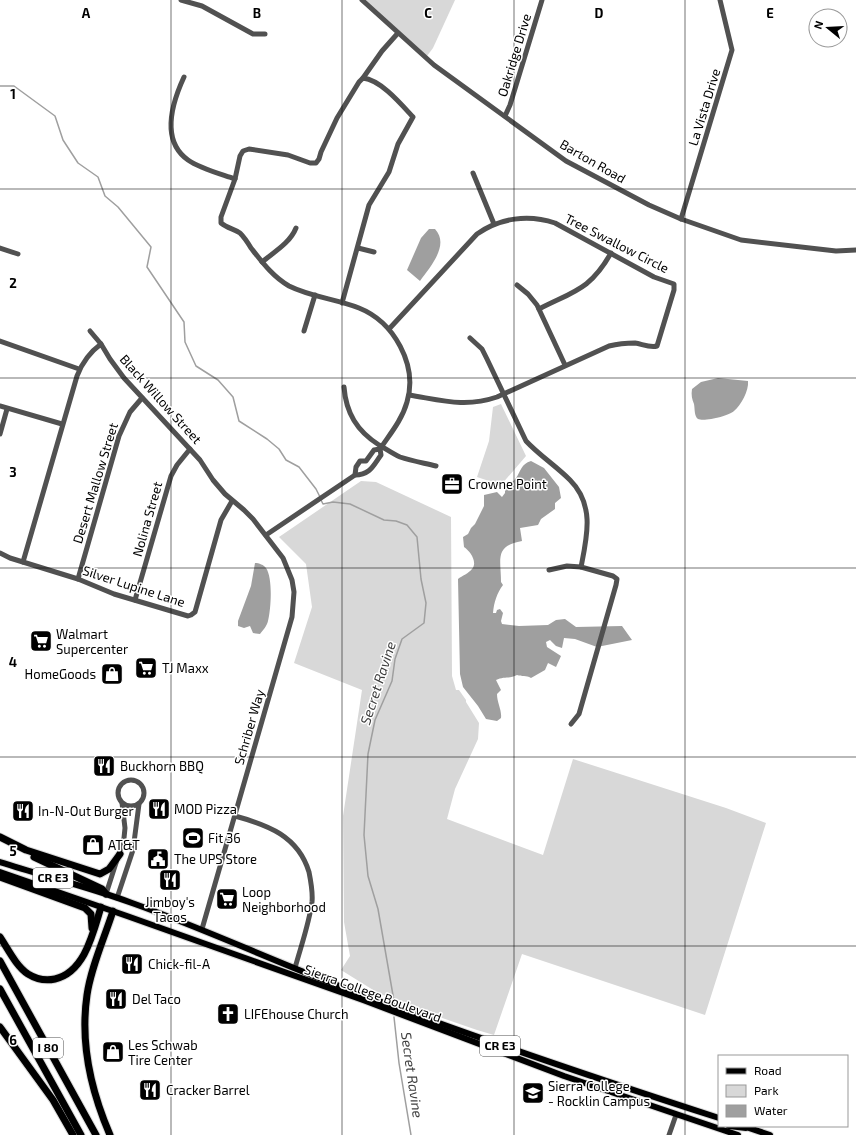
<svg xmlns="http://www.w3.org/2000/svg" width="856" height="1135" viewBox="0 0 856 1135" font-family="'Exo 2',sans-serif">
	<rect width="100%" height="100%" fill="#fff"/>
	<!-- green -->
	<g fill="#d8d8d8">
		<path d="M364,0h91l-22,48 -6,8z"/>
		<path d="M501,404l25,52 -25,29 -24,-8 12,-36 4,-34z"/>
		<path d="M361,481l15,1 75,35 1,159 4,14h3l7,10v2l13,21 -1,16 -23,50 -8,30 96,36 30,-96 153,49 40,15 -61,192 -183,-61 -28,81 -17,-5 -55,-19 -44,-18 -37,-23 9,-14 -6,-34 -1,-106 19,-126 -68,-27 18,-56 -6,-43 -27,-27z"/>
	</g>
	<!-- water -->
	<g fill="#9f9f9f">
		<path d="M429,229h6c15,16 -5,38 -15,52l-13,-11 14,-32z"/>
		<path d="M718,378l30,3c1,10 -7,24 -14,30 -5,5 -30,11 -36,8 -4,-3 -3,-10 -4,-15 -2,-5 -3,-9 -2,-15l9,-7z"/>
		<path d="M531,461l13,7 15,19 2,11 -6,5v6l-14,10 -3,6 -18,3 2,13c-28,5 -21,18 -21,41l2,3c-6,8 -9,17 -10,28h3l1,-3 3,-1 3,4 -2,8 1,3 17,2 29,-1 8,-5 9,-1 11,8 46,-1 10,14 -35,7 -22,-8 -11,-1 -2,10 -6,-2 -6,-6 -4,2 1,5 14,9 -5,11 -8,-4 -3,7 -14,8c-5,-3 -9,-1 -14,-3 -7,4 -13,1 -21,5l5,10 -4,4c0,9 5,16 4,24l-4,3 -11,-2 -8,-13 -15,-19 -3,-13 -2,-95c4,-3 11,-6 14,-10 6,-7 -2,-18 -8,-22l-1,-10 5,-3 3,-6 4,-4 9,-18v-11l13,-3 5,5 3,-4v-3c3,-5 8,-8 11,-12 5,-7 5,-14 15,-17z"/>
		<path d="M255,563c4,0 9,2 11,5 7,10 5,41 2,53 -1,5 -5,9 -8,13l-7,-1 -3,-7 -6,2 -6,-2v-5l13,-35z"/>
	</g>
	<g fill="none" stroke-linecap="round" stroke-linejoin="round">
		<!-- stream -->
		<g stroke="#9f9f9f" stroke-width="1.5">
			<path d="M0,86h14l41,30 8,24 15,23 20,14 7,19 13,11 33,40 -4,20 37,55 1,20 11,24 22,14 15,17 6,24 28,18 12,10 7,11 13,7 17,22 4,8"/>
			<path d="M321,500l2,4 10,-2 17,2 34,16 12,1 11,4 10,12 4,42 5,24 -2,20 -22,16 -7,20 -3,22 -17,39 -7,34 -4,81 4,41 10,33 16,92"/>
			<path d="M394,1017l5,46 12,72"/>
		</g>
		<!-- major casing -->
		<g stroke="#dbdbdb" stroke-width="8">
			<g id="major">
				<path d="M0,862c44,14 89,25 132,41 65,23 128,52 192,77 130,51 262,95 395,138"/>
				<path d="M0,872l127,44 236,84 201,76 174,59"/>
				<path d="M729,1126l17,2"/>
				<path d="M743,1126l27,9"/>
			</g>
		</g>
		<!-- highway casing -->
		<g stroke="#dbdbdb" stroke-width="9">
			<g id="highway">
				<path d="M0,837l26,13 74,24 9,-5 11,-15"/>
				<path d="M34,857l68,32 4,5"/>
				<path d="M0,877l85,31 6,6 1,14"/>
				<path d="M0,937c8,12 16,29 28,37 8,5 18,7 27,5 30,-7 38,-46 46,-72"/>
				<path d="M0,961l96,174"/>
				<path d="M0,989l81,146"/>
				<path d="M0,1027l53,73 20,35"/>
				<path d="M110,1135c-19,-44 -30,-92 -23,-140 4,-28 17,-56 26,-84"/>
			</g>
		</g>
		<!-- minor -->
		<g stroke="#515151" stroke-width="5">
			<path d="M181,0l21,6 51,28h12"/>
			<path d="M362,0l72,65 132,96 83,44 32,14 60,21 95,11 20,-1"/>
			<path d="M184,77c-12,26 -24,63 4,83 13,9 33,14 47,19"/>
			<path d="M363,78l19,-27 16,-18"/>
			<path d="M505,116l5,-11 32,-105"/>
			<path d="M473,173l21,51"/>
			<path d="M681,219l51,-169 -12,-50"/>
			<path d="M0,248l18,6"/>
			<path d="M358,248l16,4"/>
			<path d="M262,262c12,-10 28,-19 34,-34"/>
			<path d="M517,285l11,9 9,11 28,60"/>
			<path d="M342,303l27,-98 20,-33 9,-28 15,-27c-12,-13 -32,-37 -50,-39l-4,4 -22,36 -16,34 -2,7 -3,4h-6l-22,-8 -39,-6 -6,2 -3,5 -5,23 -14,38v6c6,5 13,6 19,10 4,4 8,10 11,15 11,14 22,29 38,38 22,11 47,13 70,22 35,14 59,57 48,94 -5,18 -17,32 -27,47l-6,1 -8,11h-6l-4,6 -1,8"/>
			<path d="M539,309c35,-18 51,-19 72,-56"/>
			<path d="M389,329l88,-95c23,-16 51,-20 78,-11l99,54 20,7v6l-17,56c-7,2 -15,-2 -22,-3 -9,0 -18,1 -26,3l-112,51c-32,11 -56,3 -88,-2"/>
			<path d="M90,331l11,13"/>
			<path d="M304,331l11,-36"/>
			<path d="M470,338l12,11 5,10 39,82c13,14 30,25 44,39 25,25 17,57 11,87"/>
			<path d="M0,341l79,28"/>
			<path d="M344,387c2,26 13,44 35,58 7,4 14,9 21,12 12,4 24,6 36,9"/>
			<path d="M0,406l62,18"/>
			<path d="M0,434l7,-25"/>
			<path d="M266,535l89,-60c15,0 18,-9 26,-20l-1,-6"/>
			<path d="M0,553l10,5 68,21 36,15 74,22 3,-1 4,-3 26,-92 11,-19"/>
			<path d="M23,562l54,-186c5,-13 13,-24 24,-32l9,15 14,19 76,82 13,20 12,14 19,16 9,9 30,39 9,22 2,12 -2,25 -90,312"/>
			<path d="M549,570l18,-4 14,1 32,9 4,3 -1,6 -37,129 -8,10"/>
			<path d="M78,579l41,-143 11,-24 12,-14"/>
			<path d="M135,600l36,-124 6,-11 13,-16"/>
			<circle cx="131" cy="793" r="13"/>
			<path d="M235,816c33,9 63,20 74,56 2,10 4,20 3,30 -3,22 -11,44 -17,66"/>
			<path d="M106,894l18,-56 1,-10 -3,-25"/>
			<path d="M117,898l16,-48 6,-46"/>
			<path d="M669,1135l7,-20"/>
		</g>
		<!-- major -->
		<use href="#major" stroke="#000" stroke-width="6"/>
		<!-- highway -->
		<use href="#highway" stroke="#000" stroke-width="7"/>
	</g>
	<!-- grid -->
	<path fill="none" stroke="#000" stroke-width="1" stroke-opacity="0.55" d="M171,0v1135M342,0v1135M514,0v1135M685,0v1135M0,189h856M0,378h856M0,568h856M0,757h856M0,946h856"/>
	<!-- icons -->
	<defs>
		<g id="office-square" transform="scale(1.15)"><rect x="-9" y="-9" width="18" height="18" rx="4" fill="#000" stroke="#fff"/><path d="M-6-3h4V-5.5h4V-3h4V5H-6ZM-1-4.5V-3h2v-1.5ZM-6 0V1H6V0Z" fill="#fff"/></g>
		<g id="supermarket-square" transform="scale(1.15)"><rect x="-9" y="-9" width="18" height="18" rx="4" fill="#000" stroke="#fff"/><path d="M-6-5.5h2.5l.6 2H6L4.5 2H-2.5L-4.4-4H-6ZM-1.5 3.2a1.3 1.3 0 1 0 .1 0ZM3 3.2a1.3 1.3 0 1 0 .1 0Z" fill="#fff"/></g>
		<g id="shop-square" transform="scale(1.15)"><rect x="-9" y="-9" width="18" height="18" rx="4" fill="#000" stroke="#fff"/><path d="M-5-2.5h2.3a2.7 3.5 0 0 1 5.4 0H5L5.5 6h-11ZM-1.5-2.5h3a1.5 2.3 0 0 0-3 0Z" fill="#fff"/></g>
		<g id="restaurant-square" transform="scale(1.15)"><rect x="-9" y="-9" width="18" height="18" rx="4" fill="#000" stroke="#fff"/><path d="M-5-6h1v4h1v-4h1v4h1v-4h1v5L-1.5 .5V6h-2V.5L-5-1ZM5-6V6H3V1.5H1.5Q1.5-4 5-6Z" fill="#fff"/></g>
		<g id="stadium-square" transform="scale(1.15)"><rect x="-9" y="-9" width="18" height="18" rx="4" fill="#000" stroke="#fff"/><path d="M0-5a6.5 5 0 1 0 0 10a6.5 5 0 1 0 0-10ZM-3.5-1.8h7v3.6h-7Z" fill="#fff"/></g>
		<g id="civic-square" transform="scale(1.15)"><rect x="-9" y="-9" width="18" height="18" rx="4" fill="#000" stroke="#fff"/><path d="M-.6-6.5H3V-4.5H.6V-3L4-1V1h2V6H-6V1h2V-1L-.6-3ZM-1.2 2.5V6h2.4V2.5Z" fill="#fff"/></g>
		<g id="church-square" transform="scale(1.15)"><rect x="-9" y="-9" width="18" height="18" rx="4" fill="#000" stroke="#fff"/><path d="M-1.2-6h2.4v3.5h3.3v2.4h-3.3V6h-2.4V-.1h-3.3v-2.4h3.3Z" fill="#fff"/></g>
		<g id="university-square" transform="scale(1.15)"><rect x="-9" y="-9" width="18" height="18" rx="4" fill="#000" stroke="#fff"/><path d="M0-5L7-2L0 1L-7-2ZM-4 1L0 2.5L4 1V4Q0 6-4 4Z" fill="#fff"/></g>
	</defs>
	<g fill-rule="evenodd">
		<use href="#office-square" x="452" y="484"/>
		<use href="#supermarket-square" x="41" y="641"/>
		<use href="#supermarket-square" x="146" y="668"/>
		<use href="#shop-square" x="112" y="674"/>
		<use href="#restaurant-square" x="104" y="766"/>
		<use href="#restaurant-square" x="159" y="809"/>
		<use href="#restaurant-square" x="23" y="811"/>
		<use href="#stadium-square" x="193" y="838"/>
		<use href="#shop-square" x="93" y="845"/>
		<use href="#civic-square" x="158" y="859"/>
		<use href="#restaurant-square" x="170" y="880"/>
		<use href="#supermarket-square" x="227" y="899"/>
		<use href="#restaurant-square" x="132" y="964"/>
		<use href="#restaurant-square" x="116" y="999"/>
		<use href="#church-square" x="228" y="1014"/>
		<use href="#shop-square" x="113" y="1052"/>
		<use href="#restaurant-square" x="150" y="1090"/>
		<use href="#university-square" x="533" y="1093"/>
	</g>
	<g text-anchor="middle" stroke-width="3" stroke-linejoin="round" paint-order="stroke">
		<!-- shield labels -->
		<g fill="#fff" stroke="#4c4c4c" stroke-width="1">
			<rect x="33" y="868" width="40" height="20" rx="3"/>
			<rect x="480" y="1036" width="40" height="20" rx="3"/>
			<rect x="33" y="1038" width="30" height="20" rx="3"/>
		</g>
		<g font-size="12" font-weight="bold" fill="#000">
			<text x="53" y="882">CR E3</text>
			<text x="500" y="1050">CR E3</text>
			<text x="48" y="1052">I 80</text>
		</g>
		<!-- street labels -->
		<g font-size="13" fill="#000" stroke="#fff">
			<text transform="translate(514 55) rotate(-73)" y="5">Oakridge Drive</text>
			<text transform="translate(704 107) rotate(-73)" y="5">La Vista Drive</text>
			<text transform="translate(593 161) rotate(30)" y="5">Barton Road</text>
			<text transform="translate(617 243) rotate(27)" y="5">Tree Swallow Circle</text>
			<text transform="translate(161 399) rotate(48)" y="5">Black Willow Street</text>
			<text transform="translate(95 483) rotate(-73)" y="5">Desert Mallow Street</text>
			<text transform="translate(147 519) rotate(-74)" y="5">Nolina Street</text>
			<text transform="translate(134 586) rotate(18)" y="5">Silver Lupine Lane</text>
			<text transform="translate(249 727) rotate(-74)" y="5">Schriber Way</text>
			<text transform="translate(373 993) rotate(20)" y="5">Sierra College Boulevard</text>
		</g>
		<!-- poi labels -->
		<g font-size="13" fill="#000" stroke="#fff" text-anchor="start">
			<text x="468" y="489">Crowne Point</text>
			<text x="56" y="639">Walmart<tspan x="56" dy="15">Supercenter</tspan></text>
			<text x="162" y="673">TJ Maxx</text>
			<text x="96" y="679" text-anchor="end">HomeGoods</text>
			<text x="120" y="771">Buckhorn BBQ</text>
			<text x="174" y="814">MOD Pizza</text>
			<text x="38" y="816">In-N-Out Burger</text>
			<text x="208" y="843">Fit 36</text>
			<text x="108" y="850">AT&amp;T</text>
			<text x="174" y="864">The UPS Store</text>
			<text x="242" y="897">Loop<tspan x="242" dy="15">Neighborhood</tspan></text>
			<text x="170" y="907" text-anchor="middle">Jimboy's<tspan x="170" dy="15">Tacos</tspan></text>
			<text x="148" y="969">Chick-fil-A</text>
			<text x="132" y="1004">Del Taco</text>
			<text x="244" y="1019">LIFEhouse Church</text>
			<text x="128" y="1050">Les Schwab<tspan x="128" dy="15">Tire Center</tspan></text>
			<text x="548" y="1091">Sierra College<tspan x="548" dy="15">- Rocklin Campus</tspan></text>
			<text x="166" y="1095">Cracker Barrel</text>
		</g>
		<!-- water labels -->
		<g font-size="14" font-style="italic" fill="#404040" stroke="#fff">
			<text transform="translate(378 683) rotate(-72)" y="5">Secret Ravine</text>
			<text transform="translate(412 1075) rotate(82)" y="5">Secret Ravine</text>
		</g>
	</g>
	<g font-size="13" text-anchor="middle" font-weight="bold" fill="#000" stroke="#fff" stroke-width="3" stroke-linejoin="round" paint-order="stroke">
		<text x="86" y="18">A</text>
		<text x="257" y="18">B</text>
		<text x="428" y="18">C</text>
		<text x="599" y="18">D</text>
		<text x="770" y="18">E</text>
		<text x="13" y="99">1</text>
		<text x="13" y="288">2</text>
		<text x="13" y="477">3</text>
		<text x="13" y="667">4</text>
		<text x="13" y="856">5</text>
		<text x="13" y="1045">6</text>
	</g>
	<!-- legend -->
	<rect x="718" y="1055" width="130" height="72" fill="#ffffff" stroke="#999999"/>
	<rect x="726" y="1068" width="20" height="6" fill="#000000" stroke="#999999"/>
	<text x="754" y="1075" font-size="12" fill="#000000">Road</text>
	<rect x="726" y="1085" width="20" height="12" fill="#d8d8d8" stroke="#999999"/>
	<text x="754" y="1095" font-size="12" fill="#000000">Park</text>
	<rect x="726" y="1105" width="20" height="12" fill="#9f9f9f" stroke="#999999"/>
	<text x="754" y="1115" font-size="12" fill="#000000">Water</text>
	<!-- north arrow -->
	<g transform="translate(828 28) rotate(288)"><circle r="19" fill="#ffffff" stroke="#999999"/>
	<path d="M0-3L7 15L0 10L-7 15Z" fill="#000000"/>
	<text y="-6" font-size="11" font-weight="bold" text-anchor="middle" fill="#000000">N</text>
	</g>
</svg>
